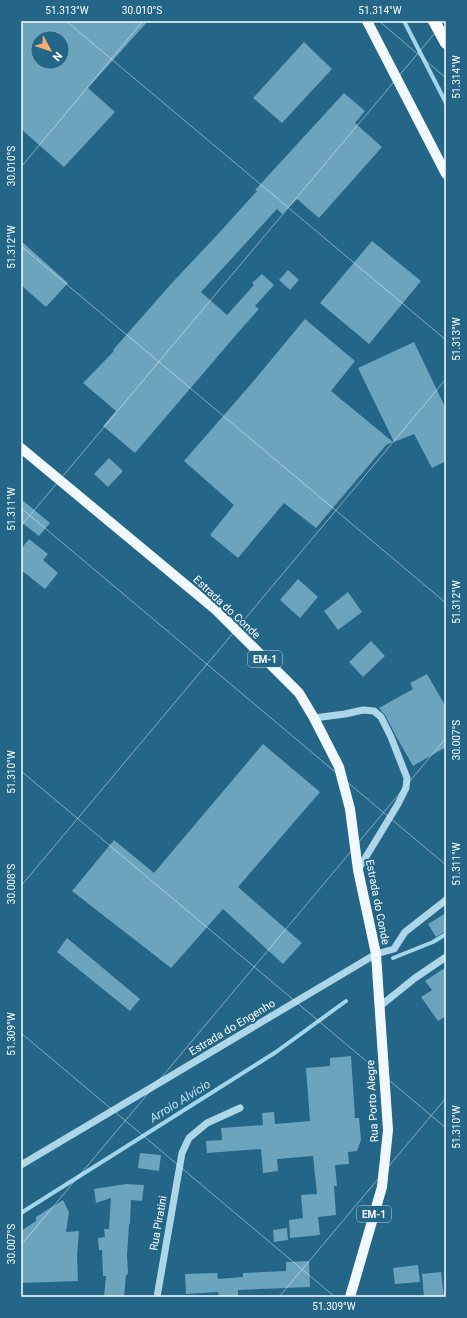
<svg xmlns="http://www.w3.org/2000/svg" width="467" height="1318" viewBox="0 0 467 1318" font-family="Roboto,sans-serif">
	<rect width="100%" height="100%" fill="#236687"/>
	<g fill="none" stroke-linecap="round" stroke-linejoin="round">
		<!-- stream -->
		<g stroke="#a2d4ea" stroke-width="4">
			<path d="M404,21l42,82"/>
			<path d="M393,958l40,-16 13,-8"/>
			<path d="M21,1213l255,-161 70,-51"/>
		</g>
	</g>
	<!-- building -->
	<g fill="#6ca3bd" fill-rule="evenodd">
		<path d="M21,21h127l-60,67 27,24 -51,55 -43,-38zM38,38h24v24h-24z"/>
		<path d="M304,42l28,27 -50,54 -29,-25z"/>
		<path d="M344,93l21,18 -10,12 27,24 -63,71 -22,-19 -15,15 -5,-5 -76,83 26,23 27,-30 -2,-2 10,-9 12,11 -19,21 4,3 -17,19 -107,125 -32,-27 13,-15 -33,-28 31,-32 -1,-1 58,-66 47,-50 39,-43 -2,-1z"/>
		<path d="M21,241l47,42 -22,24 -25,-22z"/>
		<path d="M372,241l49,40 -52,63 -49,-41z"/>
		<path d="M288,270l11,10 -9,10 -11,-10z"/>
		<path d="M305,319l50,42 -24,30 62,51 -7,3 -70,83 -32,-25 -46,55 -28,-23 24,-30 -50,-44 67,-77z"/>
		<path d="M414,342l32,67v52l-14,7 -18,-34 -20,8 -36,-74z"/>
		<path d="M109,458l14,13 -15,16 -14,-13z"/>
		<path d="M21,499l29,24 -11,13 -18,-14z"/>
		<path d="M29,539l19,15 -5,6 15,13 -13,16 -24,-19v-21z"/>
		<path d="M298,579l20,18 -18,21 -20,-18z"/>
		<path d="M348,592l14,20 -24,18 -14,-19z"/>
		<path d="M371,641l14,15 -22,21 -14,-15z"/>
		<path d="M427,674l19,33v40l-33,19 -16,-28 -12,-23 -6,-7 34,-19 -3,-6z"/>
		<path d="M263,744l57,48 -82,95 64,56 -19,21 -60,-55 -52,59 -99,-77 42,-51 40,33z"/>
		<path d="M446,913v18l-10,6 -8,-13z"/>
		<path d="M67,938l73,61 -10,12 -73,-59z"/>
		<path d="M446,967v49l-8,5 -17,-24 11,-7 -7,-9z"/>
		<path d="M351,1056l4,62h4l2,22 -4,11 -9,1 1,12 -14,1 2,21h-3l2,29 -18,2 2,18 -30,3 -1,-18 14,-2 -2,-23 16,-1 -4,-38 -36,3 1,12 -15,2 -2,-24 -54,4 -1,-12 16,-1 -1,-12 42,-3 -1,-12 12,-1 1,12 35,-3 -4,-53 24,-2v-8z"/>
		<path d="M140,1153l21,2 -2,16 -21,-3z"/>
		<path d="M126,1184l18,1 -2,16 -11,-1 -1,24h-1l-2,31 1,19 -2,1 -2,22h-20l2,-21h-3l-1,-26h-3l-1,-12 7,-1 -1,-8h5l2,-31 -15,5 -2,-14z"/>
		<path d="M63,1200l6,12 -3,20 13,-1 -2,25 1,25 -57,2v-52l15,-10v-4z"/>
		<path d="M287,1228l1,12 -14,2 -1,-12z"/>
		<path d="M309,1261l1,26 -72,3v6l-19,1 -1,-5 -32,2 -1,-20 32,-1 1,6 25,-2v-4l43,-2v-9z"/>
		<path d="M418,1265l2,17 -25,2 -2,-16z"/>
		<path d="M441,1272l3,25h-20l-2,-23z"/>
	</g>
	<g fill="none" stroke-linecap="round" stroke-linejoin="round">
		<!-- minor -->
		<g stroke="#aed6e9" stroke-width="7">
			<path d="M314,718l31,-4 18,-4 11,1 7,6 10,20 16,41 -1,10 -8,16 -40,66"/>
			<path d="M379,1007l36,-29 31,-21"/>
			<path d="M21,1165l355,-211 18,-5 11,-17 41,-32"/>
			<path d="M157,1297l25,-144 7,-15 18,-15 33,-15"/>
		</g>
		<!-- major -->
		<g stroke="#f1f9fe" stroke-width="10">
			<path d="M367,21l79,153"/>
			<path d="M21,448l195,162 83,83 15,25 25,49 11,42 8,61 18,84 12,176 -6,57 -32,110"/>
		</g>
		<!-- highway -->
		<path stroke="#fff" stroke-width="12" d="M434,21l12,22"/>
	</g>
	<!-- ticks -->
	<path fill="none" stroke="#fff" stroke-width="1" stroke-opacity="0.45" d="M66,21l380,319M379,21l67,57M21,167l122,-146M21,246l425,357M21,508l425,357M21,526l424,-505M21,771l425,357M21,886l425,-507M21,1033l314,264M21,1245l425,-507M21,1296l1,1M279,1297l167,-199"/>
	<g text-anchor="middle" stroke-width="4" stroke-linejoin="round" paint-order="stroke">
		<!-- shield labels -->
		<g fill="#236687" stroke="#bdd1db" stroke-width="1">
			<rect x="248" y="651" width="34" height="16" rx="3"/>
			<rect x="357" y="1206" width="34" height="16" rx="3"/>
		</g>
		<g font-size="10" font-weight="bold" fill="#fff">
			<text x="265" y="663">EM-1</text>
			<text x="374" y="1218">EM-1</text>
		</g>
		<!-- street labels -->
		<g font-size="11" fill="#fff" stroke="#236687">
			<text transform="translate(227 607) rotate(43)" y="4">Estrada do Conde</text>
			<text transform="translate(378 902) rotate(79)" y="4">Estrada do Conde</text>
			<text transform="translate(232 1027) rotate(-31)" y="4">Estrada do Engenho</text>
			<text transform="translate(372 1101) rotate(-93)" y="4">Rua Porto Alegre</text>
			<text transform="translate(158 1223) rotate(-80)" y="4">Rua Piratini</text>
		</g>
		<!-- water labels -->
		<g font-size="12" font-style="italic" fill="#bde1f2" stroke="#236687">
			<text transform="translate(180 1101) rotate(-32)" y="4">Arroio Alvício</text>
		</g>
	</g>
	<!-- border -->
	<rect width="467" height="1318" fill="none" stroke="#236687" stroke-width="44"/>
	<!-- north arrow -->
	<g transform="translate(50 50) rotate(130)"><circle r="19" fill="#236687" stroke="#7ba3b7"/>
	<path d="M0-3L7 15L0 10L-7 15Z" fill="#f4b071"/>
	<text y="-6" font-size="11" font-weight="bold" text-anchor="middle" fill="#ffffff">N</text>
	</g>
	<rect x="22" y="22" width="423" height="1274" fill="none" stroke="#fff" stroke-width="1.5"/>
	<g font-size="10" text-anchor="middle" fill="#fff">
		<text x="67" y="14">51.313°W</text>
		<text x="142" y="14">30.010°S</text>
		<text x="380" y="14">51.314°W</text>
		<text transform="translate(456 77) rotate(-90)" y="4">51.314°W</text>
		<text transform="translate(11 166) rotate(-90)" y="4">30.010°S</text>
		<text transform="translate(11 247) rotate(-90)" y="4">51.312°W</text>
		<text transform="translate(456 339) rotate(-90)" y="4">51.313°W</text>
		<text transform="translate(11 509) rotate(-90)" y="4">51.311°W</text>
		<text transform="translate(456 602) rotate(-90)" y="4">51.312°W</text>
		<text transform="translate(456 740) rotate(-90)" y="4">30.007°S</text>
		<text transform="translate(11 772) rotate(-90)" y="4">51.310°W</text>
		<text transform="translate(456 864) rotate(-90)" y="4">51.311°W</text>
		<text transform="translate(11 884) rotate(-90)" y="4">30.008°S</text>
		<text transform="translate(11 1034) rotate(-90)" y="4">51.309°W</text>
		<text transform="translate(456 1127) rotate(-90)" y="4">51.310°W</text>
		<text transform="translate(11 1244) rotate(-90)" y="4">30.007°S</text>
		<text x="334" y="1310">51.309°W</text>
	</g>
</svg>
